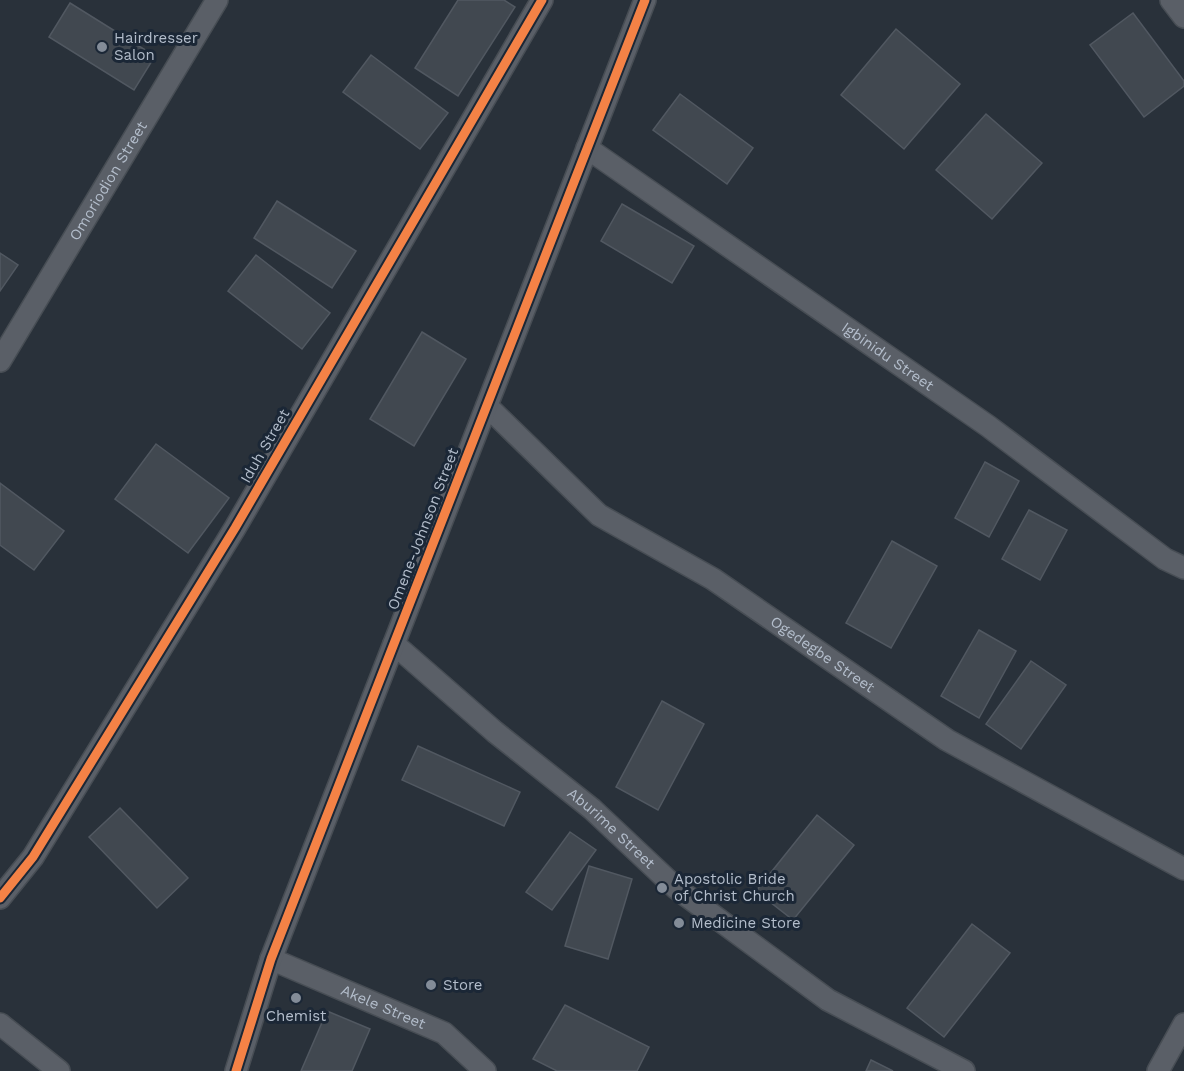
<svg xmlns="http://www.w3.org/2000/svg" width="1184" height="1071" viewBox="0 0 1184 1071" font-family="'Work Sans',sans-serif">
	<rect width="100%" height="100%" fill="#29313a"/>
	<!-- building -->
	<g fill="#414850" stroke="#515861" stroke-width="1.5">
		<path d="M458,0h46l11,7 -57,89 -43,-28z"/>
		<path d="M70,3l85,53 -21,34 -85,-53z"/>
		<path d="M1133,13l51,68v5l-40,31 -54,-72z"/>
		<path d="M896,29l64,55 -56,65 -63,-54z"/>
		<path d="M371,55l77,58 -28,36 -77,-57z"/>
		<path d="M680,94l73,54 -26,36 -74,-54z"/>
		<path d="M986,114l56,49 -50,56 -56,-49z"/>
		<path d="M277,201l79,50 -24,37 -78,-50z"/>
		<path d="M622,204l72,42 -22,37 -71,-42z"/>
		<path d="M0,253l18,12 -18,26z"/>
		<path d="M256,255l74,58 -28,36 -74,-58z"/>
		<path d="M422,332l44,27 -52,87 -44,-27z"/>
		<path d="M156,444l73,54 -41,55 -73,-54z"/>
		<path d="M985,462l34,19 -30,56 -34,-19z"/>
		<path d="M0,483l64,48 -30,39 -34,-25z"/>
		<path d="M1029,510l38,20 -27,50 -38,-21z"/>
		<path d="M892,541l45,25 -46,82 -45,-25z"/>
		<path d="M979,630l37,21 -37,67 -38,-22z"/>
		<path d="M1031,661l35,24 -45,64 -35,-25z"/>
		<path d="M662,701l42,23 -46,86 -42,-23z"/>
		<path d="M418,746l102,46 -16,34 -102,-46z"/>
		<path d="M120,808l68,70 -31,30 -68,-71z"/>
		<path d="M817,815l37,30 -61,75 -37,-29z"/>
		<path d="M570,832l26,18 -44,60 -26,-18z"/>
		<path d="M589,866l43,13 -24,80 -43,-13z"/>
		<path d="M972,924l38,29 -66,84 -37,-29z"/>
		<path d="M565,1005l84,42 -12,24h-80l-24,-12z"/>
		<path d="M327,1011l43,18 -18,42h-51z"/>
		<path d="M871,1060l22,11h-27z"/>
	</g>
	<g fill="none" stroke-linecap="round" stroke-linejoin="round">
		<!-- minor casing -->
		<g stroke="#474d54" stroke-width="24">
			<g id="minor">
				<path d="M1171,0l13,17"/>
				<path id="s1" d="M587,148l401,278 177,133 19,9"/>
				<path id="s2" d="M0,361l217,-361"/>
				<path id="s3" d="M487,406l112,109 114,64 234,161 237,129"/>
				<path id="s4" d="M394,644l101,88 97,77 84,79 152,112 136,71"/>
				<path d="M0,898l33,-41 202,-329 307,-528"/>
				<path id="s5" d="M271,959l173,74 41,38"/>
				<path d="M0,1024l59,47"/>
				<path d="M236,1071l35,-112 374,-959"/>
				<path d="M1158,1071l26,-47"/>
			</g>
		</g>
		<!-- minor -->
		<use href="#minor" stroke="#5a5f67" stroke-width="21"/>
		<!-- cycleway casing -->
		<g stroke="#1b2736" stroke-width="13">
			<g id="cycleway">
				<path d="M0,898l33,-41 202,-329 307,-528"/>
				<path d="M236,1071l35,-112 374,-959"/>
			</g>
		</g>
		<!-- cycleway -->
		<use href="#cycleway" stroke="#f48246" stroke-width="9"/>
	</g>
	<!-- markers -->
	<g fill="#838c98" stroke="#1b2736" stroke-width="2">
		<circle cx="102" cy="47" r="6"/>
		<circle cx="662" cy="888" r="6"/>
		<circle cx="679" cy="923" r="6"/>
		<circle cx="431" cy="985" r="6"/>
		<circle cx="296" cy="998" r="6"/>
	</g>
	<g text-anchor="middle" stroke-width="6" stroke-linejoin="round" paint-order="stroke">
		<!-- poi labels -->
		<g font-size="15" fill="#b3bdcb" stroke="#1b2736" text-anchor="start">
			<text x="114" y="43">Hairdresser<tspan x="114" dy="17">Salon</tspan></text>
			<text x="674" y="884">Apostolic Bride<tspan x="674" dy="17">of Christ Church</tspan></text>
			<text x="691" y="928">Medicine Store</text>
			<text x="443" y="990">Store</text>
			<text x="296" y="1021" text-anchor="middle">Chemist</text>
		</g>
		<!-- street labels -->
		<g font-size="15" fill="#b3bdcb" stroke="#1b2736">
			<text dy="5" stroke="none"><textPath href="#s2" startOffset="210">Omoriodion Street</textPath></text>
			<text dy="5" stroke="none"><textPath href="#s1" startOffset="366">Igbinidu Street</textPath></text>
			<text transform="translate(265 446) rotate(-60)" y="5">Iduh Street</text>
			<text transform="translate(423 529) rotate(-69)" y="5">Omene-Johnson Street</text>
			<text dy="5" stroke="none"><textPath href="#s3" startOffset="420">Ogedegbe Street</textPath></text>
			<text dy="5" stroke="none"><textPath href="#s4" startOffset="285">Aburime Street</textPath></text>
			<text dy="5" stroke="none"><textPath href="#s5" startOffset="122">Akele Street</textPath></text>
		</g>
	</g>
</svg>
